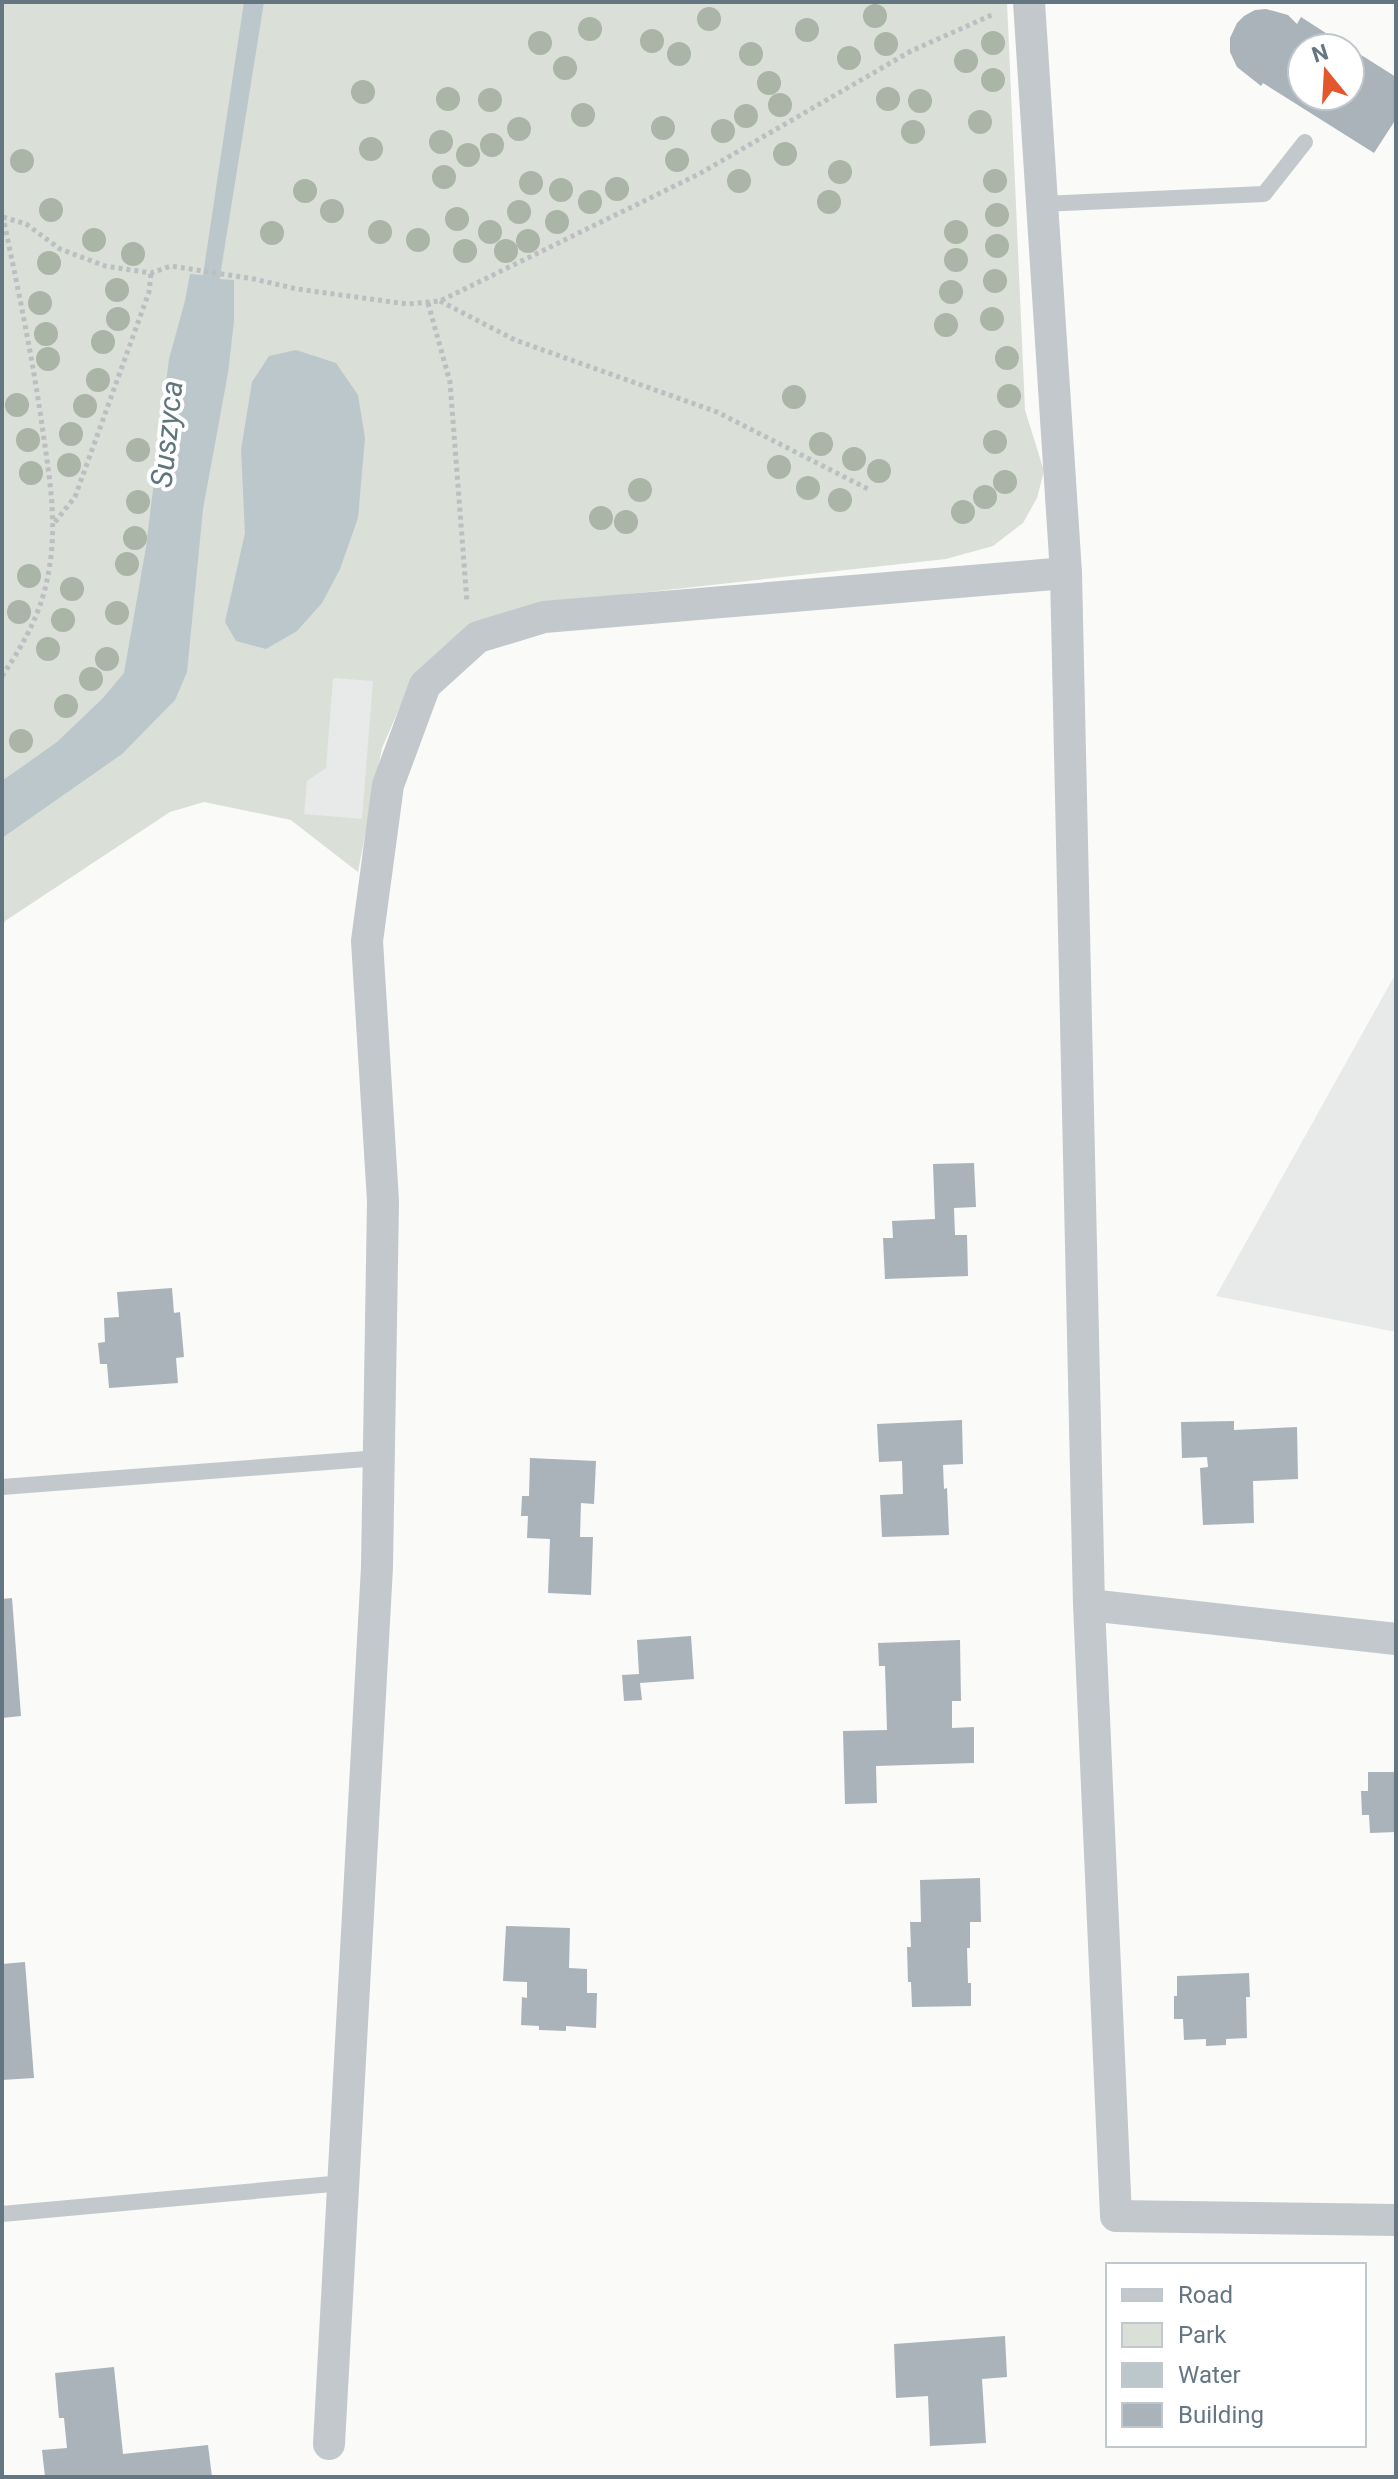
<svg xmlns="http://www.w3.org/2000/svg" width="1398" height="2479" viewBox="0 0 1398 2479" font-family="Roboto,sans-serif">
	<rect width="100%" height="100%" fill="#fafaf8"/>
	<!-- built -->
	<g fill="#e8e9e9">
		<path d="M382,625l-24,247 -169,-131z"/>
		<path d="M1396,973v359l-180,-36z"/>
	</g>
	<!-- green -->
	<path fill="#dadfd7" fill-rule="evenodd" d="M2,2h1005l18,408 19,61 -7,27 -14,25 -30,23 -47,13 -416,46 -119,77 -29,66 -24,124 -67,-52 -87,-18 -34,10 -165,109 -3,7zM333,678l40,3 -11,138 -58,-5 3,-33 19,-13z"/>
	<!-- water -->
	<g fill="#bbc7cb">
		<path d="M244,2h20l-43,268 -1,9 14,1v41l-6,52 -25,136 -16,163 -12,28 -53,54 -120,84v-57l55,-39 46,-44 21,-25 22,-126 23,-188 16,-58 5,-27 13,1z"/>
		<path d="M296,350l40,13 22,32 7,43 -7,80 -18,51 -18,34 -25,28 -31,18 -30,-8 -11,-19 20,-89 -4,-83 11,-68 17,-26z"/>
	</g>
	<!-- building -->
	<g fill="#aab3b9">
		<path d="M1266,9l22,6 9,9 4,-7 48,31h-47v48h48v-48l46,29v42l-22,34 -111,-70 -2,3 -24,-19 -7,-15v-14l7,-15 7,-7 11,-6z"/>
		<path d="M974,1163l2,44 -22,1 1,27h12l1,41 -83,3 -2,-41h10l-1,-17 43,-2 -2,-55z"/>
		<path d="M172,1288l2,25 6,-1 4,45 -8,1 2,25 -69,5 -2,-24h-7l-2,-21 7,-1 -1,-24 15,-1 -2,-25z"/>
		<path d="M962,1420l1,44 -20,1 1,24 3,-1 2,47 -67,2 -2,-42 23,-1 -1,-33 -23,1 -2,-38z"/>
		<path d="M1234,1421v9l63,-3 1,52 -45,2 1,42 -51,2 -3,-57 8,-1 -1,-10 -25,1 -1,-36z"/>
		<path d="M530,1458l66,3 -2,43 -13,-1 -1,34h13l-2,58 -43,-2 2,-54 -23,-1 1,-22h-7l1,-20h7z"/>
		<path d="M12,1598l9,118 -19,2v-119z"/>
		<path d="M691,1636l3,43 -54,4 2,17 -18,1 -2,-26 17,-1 -2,-34z"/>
		<path d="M960,1640l1,61h-9v27l22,-1v36l-98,3 1,37 -32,1 -2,-73 44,-1 -2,-64h-6l-1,-23z"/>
		<path d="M1368,1772h28v60l-26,1 -1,-18h-7l-1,-24h7z"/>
		<path d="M980,1878l1,44h-11v26h-3l1,35h3v23l-59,1 -1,-25h-3l-1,-35h4l-1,-25h11l-1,-42z"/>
		<path d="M506,1926l64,2 -1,40 18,1v24h10l-1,35 -30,-2v5l-27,-1v-4l-18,-1 1,-28 5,1v-16l-24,-1z"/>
		<path d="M25,1962l9,116 -32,2v-116z"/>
		<path d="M1249,1973l1,24h-4l1,41 -21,1v6l-20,1v-7l-22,1 -1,-21h-9v-23h3v-20z"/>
		<path d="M1005,2336l2,41 -25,2 4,64 -56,3 -2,-50 -32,2 -2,-54z"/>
		<path d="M114,2367l9,87 85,-9 4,32h-167l-3,-27 25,-2 -3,-30h-5l-4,-45z"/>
	</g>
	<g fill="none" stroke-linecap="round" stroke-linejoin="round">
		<!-- path -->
		<g stroke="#bbbfc2" stroke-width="5" stroke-dasharray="4 4" stroke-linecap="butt">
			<path d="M3,217l23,7 34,25 45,17 46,7 20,-7 83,13 43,10 110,15 33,-3 259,-127 212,-123 83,-37"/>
			<path d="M440,301l75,39 202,72 153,78"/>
			<path d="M428,303l22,79 17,220"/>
			<path d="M55,522l20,-25 74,-205 2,-19"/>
			<path d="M2,676c18,-26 35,-56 43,-87 14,-56 6,-101 -2,-157 -10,-72 -25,-144 -40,-215"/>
		</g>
		<!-- lane -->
		<g stroke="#c3c8cc" stroke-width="16">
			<path d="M1042,204l222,-10 41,-52"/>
			<path d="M2,1487l377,-29"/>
			<path d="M2,2214l341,-31"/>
		</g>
		<!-- street -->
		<g stroke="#c3c8cc" stroke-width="32">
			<path d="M1029,2l37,571 23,1032 27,611 280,4"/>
			<path d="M1089,1605l307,34"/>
			<path d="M329,2444l48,-877 6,-366 -16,-260 21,-156 37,-100 53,-48 66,-20 522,-44"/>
		</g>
	</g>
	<!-- trees -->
	<g fill="#aab4a7">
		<circle cx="875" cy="16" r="12"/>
		<circle cx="709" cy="19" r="12"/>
		<circle cx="590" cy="29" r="12"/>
		<circle cx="807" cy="30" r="12"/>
		<circle cx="652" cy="41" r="12"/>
		<circle cx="540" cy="43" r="12"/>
		<circle cx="993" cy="43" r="12"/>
		<circle cx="886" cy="44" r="12"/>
		<circle cx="679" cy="54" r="12"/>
		<circle cx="751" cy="54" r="12"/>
		<circle cx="849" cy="58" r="12"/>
		<circle cx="966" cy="61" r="12"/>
		<circle cx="565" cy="68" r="12"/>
		<circle cx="993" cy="80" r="12"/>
		<circle cx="769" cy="83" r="12"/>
		<circle cx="363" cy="92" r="12"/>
		<circle cx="448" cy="99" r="12"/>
		<circle cx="888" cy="99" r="12"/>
		<circle cx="490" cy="100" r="12"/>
		<circle cx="920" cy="101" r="12"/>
		<circle cx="780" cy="105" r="12"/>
		<circle cx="583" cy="115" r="12"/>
		<circle cx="746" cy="116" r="12"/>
		<circle cx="980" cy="122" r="12"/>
		<circle cx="663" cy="128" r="12"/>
		<circle cx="519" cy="129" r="12"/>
		<circle cx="723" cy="131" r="12"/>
		<circle cx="913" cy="132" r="12"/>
		<circle cx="441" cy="142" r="12"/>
		<circle cx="492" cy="145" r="12"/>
		<circle cx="371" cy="149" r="12"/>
		<circle cx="785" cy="154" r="12"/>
		<circle cx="468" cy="155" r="12"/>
		<circle cx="677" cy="160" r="12"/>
		<circle cx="22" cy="161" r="12"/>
		<circle cx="840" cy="172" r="12"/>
		<circle cx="444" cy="177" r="12"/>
		<circle cx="739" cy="181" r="12"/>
		<circle cx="995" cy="181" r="12"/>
		<circle cx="531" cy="183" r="12"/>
		<circle cx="617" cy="189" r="12"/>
		<circle cx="561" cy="190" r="12"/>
		<circle cx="305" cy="191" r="12"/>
		<circle cx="590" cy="202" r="12"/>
		<circle cx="829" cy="202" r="12"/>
		<circle cx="51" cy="210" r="12"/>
		<circle cx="332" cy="211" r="12"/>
		<circle cx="519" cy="212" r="12"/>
		<circle cx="997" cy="215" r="12"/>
		<circle cx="457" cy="219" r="12"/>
		<circle cx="557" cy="222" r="12"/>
		<circle cx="380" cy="232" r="12"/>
		<circle cx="490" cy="232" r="12"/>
		<circle cx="956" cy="232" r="12"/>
		<circle cx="272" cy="233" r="12"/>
		<circle cx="94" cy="240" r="12"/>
		<circle cx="418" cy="240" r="12"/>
		<circle cx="528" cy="241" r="12"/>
		<circle cx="997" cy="246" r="12"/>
		<circle cx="465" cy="251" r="12"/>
		<circle cx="506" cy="251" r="12"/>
		<circle cx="133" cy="254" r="12"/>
		<circle cx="956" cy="260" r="12"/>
		<circle cx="49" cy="263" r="12"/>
		<circle cx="995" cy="281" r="12"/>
		<circle cx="117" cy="290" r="12"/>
		<circle cx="951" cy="292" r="12"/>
		<circle cx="40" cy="303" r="12"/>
		<circle cx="118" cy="319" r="12"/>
		<circle cx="992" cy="319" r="12"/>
		<circle cx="946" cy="325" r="12"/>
		<circle cx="46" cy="334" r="12"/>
		<circle cx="103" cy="342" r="12"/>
		<circle cx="1007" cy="358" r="12"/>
		<circle cx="48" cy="359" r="12"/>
		<circle cx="98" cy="380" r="12"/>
		<circle cx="1009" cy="396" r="12"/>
		<circle cx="794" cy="397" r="12"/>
		<circle cx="17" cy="405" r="12"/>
		<circle cx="85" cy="406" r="12"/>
		<circle cx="71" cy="434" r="12"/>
		<circle cx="28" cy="440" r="12"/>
		<circle cx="995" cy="442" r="12"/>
		<circle cx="821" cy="444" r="12"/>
		<circle cx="138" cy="450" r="12"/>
		<circle cx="854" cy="459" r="12"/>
		<circle cx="69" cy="465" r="12"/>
		<circle cx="779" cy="467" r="12"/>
		<circle cx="879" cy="471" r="12"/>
		<circle cx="31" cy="473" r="12"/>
		<circle cx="1005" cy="482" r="12"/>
		<circle cx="808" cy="488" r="12"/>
		<circle cx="640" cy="490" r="12"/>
		<circle cx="985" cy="497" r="12"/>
		<circle cx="840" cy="500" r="12"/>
		<circle cx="138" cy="502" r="12"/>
		<circle cx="963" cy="512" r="12"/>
		<circle cx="601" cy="518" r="12"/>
		<circle cx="626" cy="522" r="12"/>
		<circle cx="135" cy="538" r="12"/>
		<circle cx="127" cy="564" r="12"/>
		<circle cx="29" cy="576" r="12"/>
		<circle cx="72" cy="589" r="12"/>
		<circle cx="19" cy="612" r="12"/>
		<circle cx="117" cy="613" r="12"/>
		<circle cx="63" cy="620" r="12"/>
		<circle cx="48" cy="649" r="12"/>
		<circle cx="107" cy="659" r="12"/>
		<circle cx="91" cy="679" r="12"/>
		<circle cx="66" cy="706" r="12"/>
		<circle cx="21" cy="741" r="12"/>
	</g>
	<g text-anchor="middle" stroke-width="8" stroke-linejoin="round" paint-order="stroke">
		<!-- water labels -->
		<g font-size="30" font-style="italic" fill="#60757c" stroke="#fff">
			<text transform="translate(167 434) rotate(-84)" y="10">Suszyca</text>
		</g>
	</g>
	<!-- border -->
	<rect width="1398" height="2479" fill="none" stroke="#657683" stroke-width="8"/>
	<!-- legend -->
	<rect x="1106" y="2263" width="260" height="184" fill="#ffffff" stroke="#c1c8cd" stroke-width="2"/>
	<rect x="1122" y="2289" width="40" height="12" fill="#c3c8cc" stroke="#c1c8cd" stroke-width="2"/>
	<text x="1178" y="2303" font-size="24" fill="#657683">Road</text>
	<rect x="1122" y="2323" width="40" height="24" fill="#dadfd7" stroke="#c1c8cd" stroke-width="2"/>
	<text x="1178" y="2343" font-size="24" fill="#657683">Park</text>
	<rect x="1122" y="2363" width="40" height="24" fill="#bbc7cb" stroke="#c1c8cd" stroke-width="2"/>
	<text x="1178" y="2383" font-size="24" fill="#657683">Water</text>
	<rect x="1122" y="2403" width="40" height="24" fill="#aab3b9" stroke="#c1c8cd" stroke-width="2"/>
	<text x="1178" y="2423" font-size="24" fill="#657683">Building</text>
	<!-- north arrow -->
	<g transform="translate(1326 72) rotate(342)"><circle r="38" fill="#ffffff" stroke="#c1c8cd" stroke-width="2"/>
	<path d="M0-6L14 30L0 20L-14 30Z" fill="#e4572e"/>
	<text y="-12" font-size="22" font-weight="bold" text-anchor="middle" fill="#657683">N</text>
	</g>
</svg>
